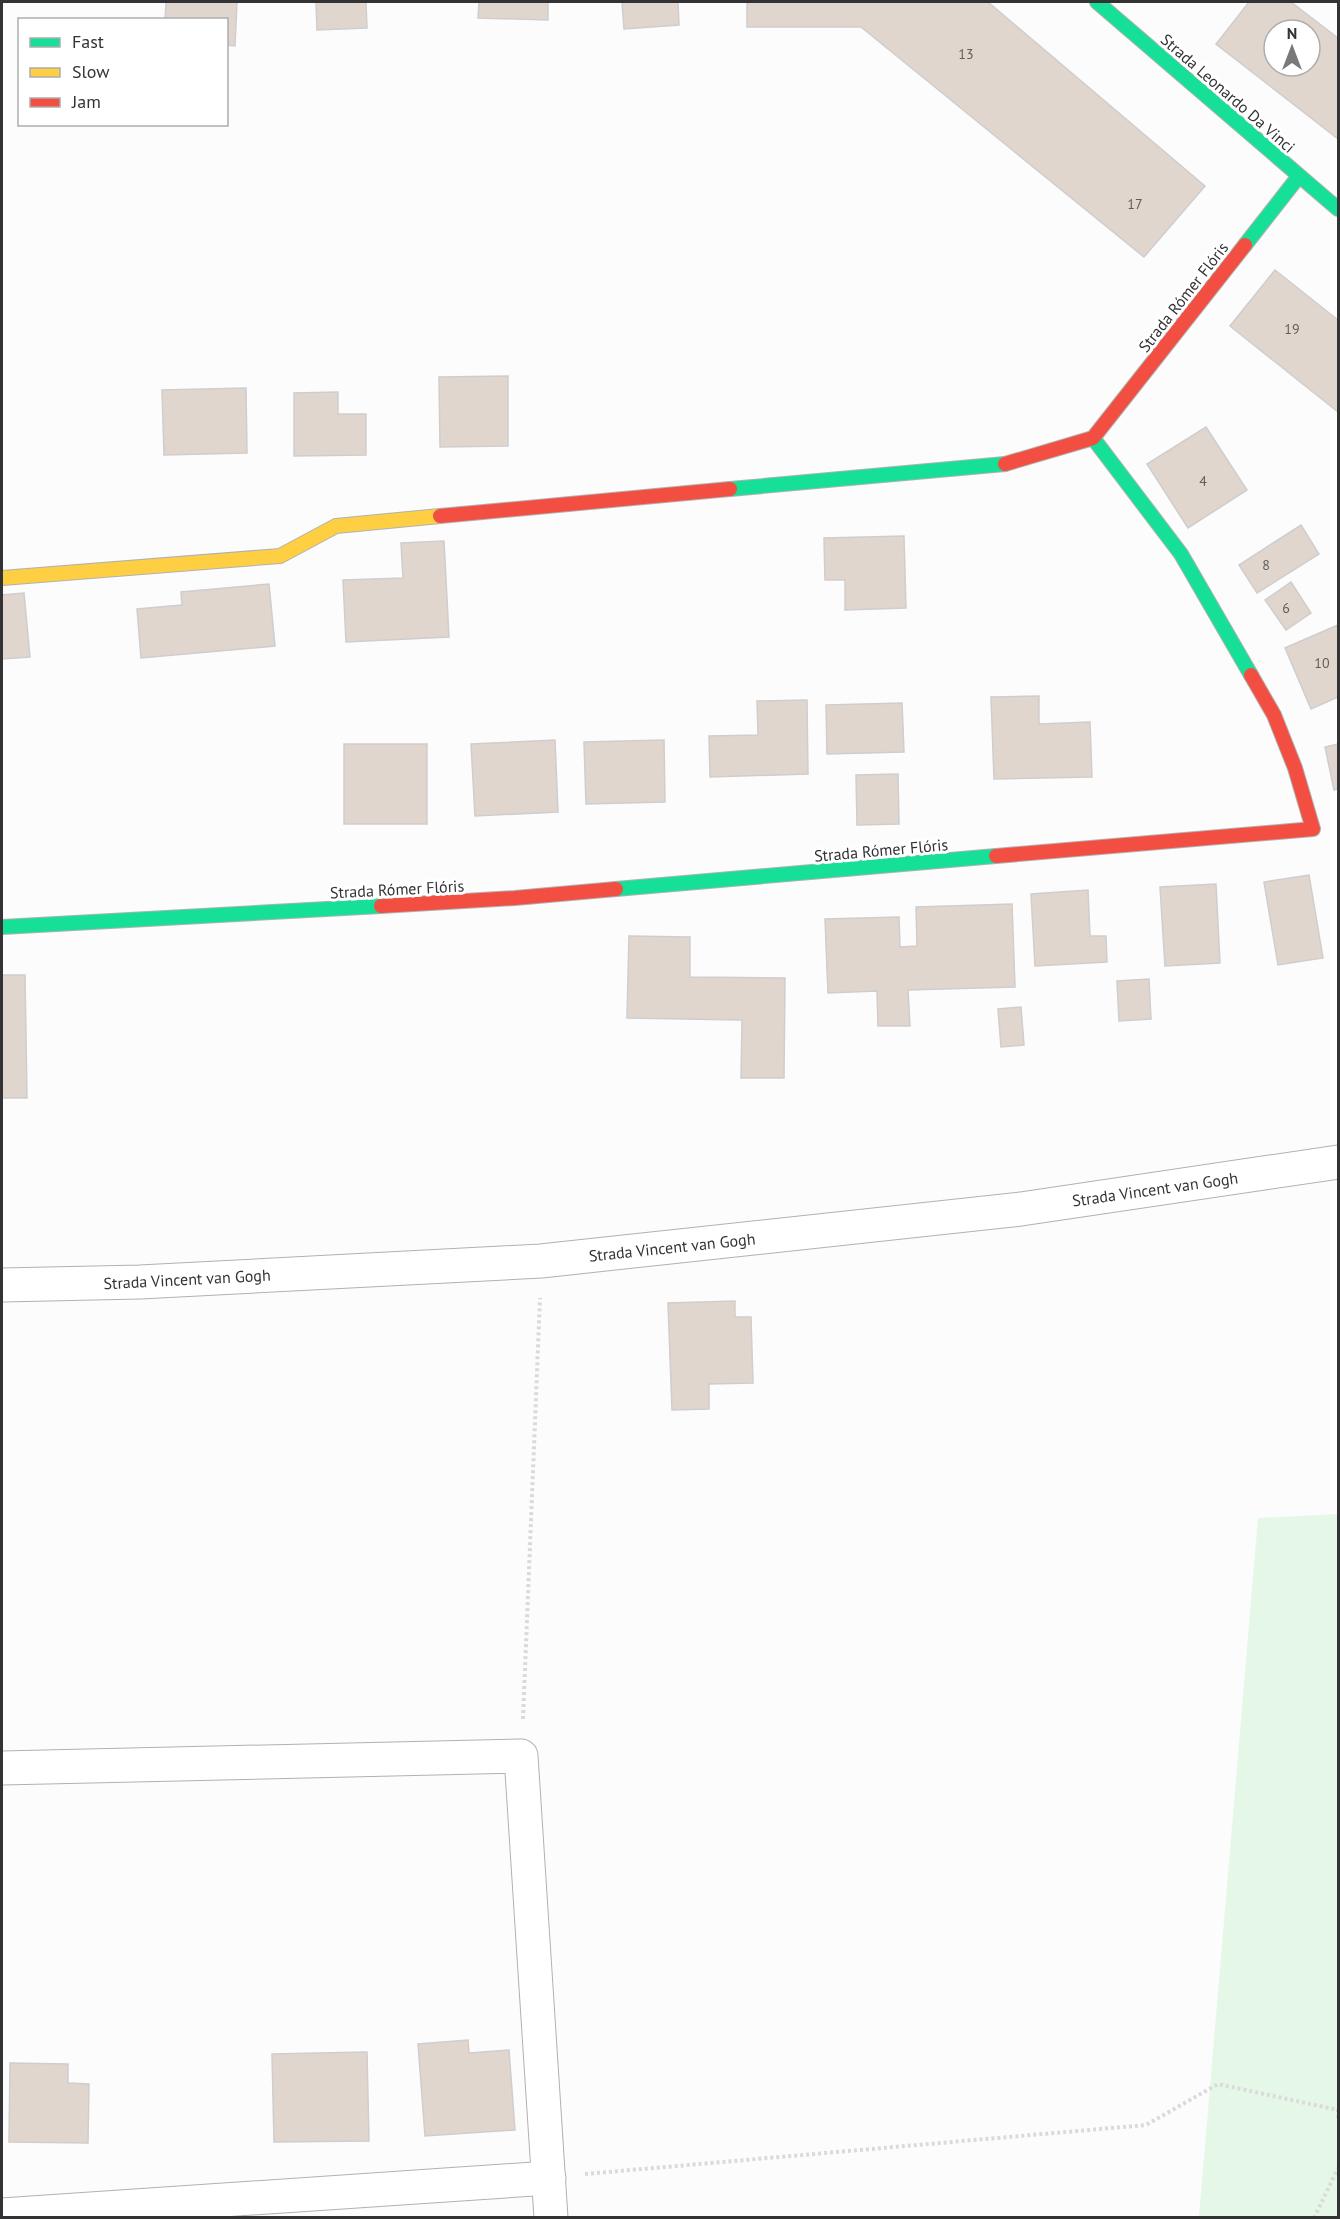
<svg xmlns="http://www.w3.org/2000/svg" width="1340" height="2219" viewBox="0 0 1340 2219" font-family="'PT Sans',sans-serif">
	<rect width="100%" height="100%" fill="#fcfcfd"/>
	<!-- green -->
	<path fill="#e5f8e7" d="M1338,1514v703h-139l59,-699z"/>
	<!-- building -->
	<g fill="#e0d6ce" stroke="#cfcdcd" stroke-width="1.5" fill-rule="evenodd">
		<path d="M166,2h71l-2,44 -9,-1v-25h-61z"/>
		<path d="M316,2h50l1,26 -50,2z"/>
		<path d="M479,2h69v18l-70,-2z"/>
		<path d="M622,2h56l1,23 -55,4z"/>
		<path d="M747,2h241l217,184 -61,71 -283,-230h-114z"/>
		<path d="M1249,2h42l47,36v101l-122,-95zM1274,30h36v36h-36z"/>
		<path d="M1275,270l63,50v92l-108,-86z"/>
		<path d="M508,376v70l-68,1 -1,-70z"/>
		<path d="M246,388l1,65 -83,2 -2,-65z"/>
		<path d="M338,392v22h28v41l-72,1v-63z"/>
		<path d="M1206,427l41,63 -59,38 -41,-64z"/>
		<path d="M1301,525l18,29 -62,39 -18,-28z"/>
		<path d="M904,536l2,72 -61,2v-30h-20l-1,-42z"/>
		<path d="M444,541l5,96 -103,5 -3,-62 60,-2 -2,-35z"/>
		<path d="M1291,582l20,31 -25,17 -21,-30z"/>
		<path d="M269,584l6,62 -134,12 -4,-49 45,-4 -1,-13z"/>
		<path d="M24,593l6,64 -28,2v-64z"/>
		<path d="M1338,625v72l-27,12 -26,-61z"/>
		<path d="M1039,696v28l51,-2 2,55 -98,2 -3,-82z"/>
		<path d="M807,700l1,74 -98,3 -1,-41 49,-1 -1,-34z"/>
		<path d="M902,703l2,49 -77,2 -1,-49z"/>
		<path d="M555,740l3,72 -83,4 -4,-72z"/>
		<path d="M664,740l1,62 -79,2 -2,-62z"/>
		<rect x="344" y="744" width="83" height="80"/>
		<path d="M1338,744v45l-4,1 -9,-43z"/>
		<path d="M898,774l1,50 -42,1 -1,-50z"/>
		<path d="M1309,875l14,83 -45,7 -14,-83z"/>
		<path d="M1216,884l4,79 -55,3 -5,-79z"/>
		<path d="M1088,890l2,46h16l1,26 -72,4 -4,-72z"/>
		<path d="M1012,904l3,83 -107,3 2,36h-32l-1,-35 -49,2 -3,-74 74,-2 1,30 17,-1 -1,-39z"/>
		<path d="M629,936l61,1v40l95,1 -1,100h-43l1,-58 -115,-2z"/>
		<path d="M2,975h23l2,123h-25z"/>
		<path d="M1149,979l2,40 -32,2 -2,-40z"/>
		<path d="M1021,1007l3,38 -23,2 -3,-38z"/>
		<path d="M735,1301v16h16l2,66 -44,1v25l-37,1 -4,-107z"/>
		<path d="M468,2040l1,13 40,-3 6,80 -90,6 -7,-92z"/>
		<path d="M367,2052l2,89 -95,1 -2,-88z"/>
		<path d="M10,2063l58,1v19l21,1 -1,59 -79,-1z"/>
	</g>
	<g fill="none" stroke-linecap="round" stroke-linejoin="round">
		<!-- street casing -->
		<g stroke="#b1b1b2" stroke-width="35">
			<g id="street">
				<path d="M2,1285l138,-3 401,-21 480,-52 317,-47"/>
				<path d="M2,1768l519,-12 30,462"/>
				<path d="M2,2215l547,-37"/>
			</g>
		</g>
		<!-- fast casing -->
		<g stroke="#b1b1b2" stroke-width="16">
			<g id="fast">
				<path d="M1097,2l241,207"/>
				<path d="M1245,245l54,-69"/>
				<path d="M1093,438l88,116 70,121"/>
				<path d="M730,489l275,-25"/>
				<path d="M616,889l380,-33"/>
				<path d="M2,927l379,-21"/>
			</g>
		</g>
		<!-- slow casing -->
		<g stroke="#b1b1b2" stroke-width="16">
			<path id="slow" d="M2,578l278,-22 56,-30 104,-10"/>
		</g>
		<!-- jam casing -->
		<g stroke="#b1b1b2" stroke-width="16">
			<g id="jam">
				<path d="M1005,464l88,-26 152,-193"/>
				<path d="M440,516l290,-27"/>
				<path d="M996,856l317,-27 -18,-61 -21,-53 -23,-40"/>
				<path d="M381,906l134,-8 101,-9"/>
			</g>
		</g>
		<!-- path -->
		<g stroke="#dadadb" stroke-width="4" stroke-dasharray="3 3" stroke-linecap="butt">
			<path d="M523,1719l17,-421"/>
			<path d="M1338,2109v12"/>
			<path d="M585,2174l561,-49 72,-41 120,26"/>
			<path d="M1314,2218l24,-50"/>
		</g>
		<!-- street -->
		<use href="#street" stroke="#fff" stroke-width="33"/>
		<!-- fast -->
		<use href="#fast" stroke="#16e098" stroke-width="14"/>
		<!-- slow -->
		<use href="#slow" stroke="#ffcf43" stroke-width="14"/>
		<!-- jam -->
		<use href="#jam" stroke="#f24e42" stroke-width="14"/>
	</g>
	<g text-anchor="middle" stroke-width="6" stroke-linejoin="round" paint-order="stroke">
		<!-- number labels -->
		<g font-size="14" fill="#5e5c5c">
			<text x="966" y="59">13</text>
			<text x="1135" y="209">17</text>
			<text x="1292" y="334">19</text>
			<text x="1203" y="486">4</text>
			<text x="1266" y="570">8</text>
			<text x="1286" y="613">6</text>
			<text x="1322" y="668">10</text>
		</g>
		<!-- street labels -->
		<g font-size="16" fill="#333336" stroke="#fff">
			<text transform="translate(1228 93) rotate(41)" y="6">Strada Leonardo Da Vinci</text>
			<text transform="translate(1183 297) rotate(-52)" y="6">Strada Rómer Flóris</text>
			<text transform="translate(881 850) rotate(-5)" y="6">Strada Rómer Flóris</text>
			<text transform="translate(397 889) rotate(-3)" y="6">Strada Rómer Flóris</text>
			<text transform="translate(1155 1189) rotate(-8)" y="6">Strada Vincent van Gogh</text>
			<text transform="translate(672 1247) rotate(-6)" y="6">Strada Vincent van Gogh</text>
			<text transform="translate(187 1279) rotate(-3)" y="6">Strada Vincent van Gogh</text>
		</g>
	</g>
	<!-- border -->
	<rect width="1340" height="2219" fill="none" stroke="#333336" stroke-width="6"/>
	<!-- legend -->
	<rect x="18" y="18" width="210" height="108" fill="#ffffff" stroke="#adadaf" stroke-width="1.5"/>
	<rect x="30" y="38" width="30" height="9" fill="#16e098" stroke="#adadaf" stroke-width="1.5"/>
	<text x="72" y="48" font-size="18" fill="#333336">Fast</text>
	<rect x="30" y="68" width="30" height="9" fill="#ffcf43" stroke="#adadaf" stroke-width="1.5"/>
	<text x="72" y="78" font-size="18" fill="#333336">Slow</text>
	<rect x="30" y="98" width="30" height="9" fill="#f24e42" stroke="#adadaf" stroke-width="1.5"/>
	<text x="72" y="108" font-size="18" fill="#333336">Jam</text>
	<!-- north arrow -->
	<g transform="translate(1292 48)"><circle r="28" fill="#ffffff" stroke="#adadaf" stroke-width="1.5"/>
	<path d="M0-4.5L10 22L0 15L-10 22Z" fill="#79797c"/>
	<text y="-9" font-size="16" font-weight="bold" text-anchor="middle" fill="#333336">N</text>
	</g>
</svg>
